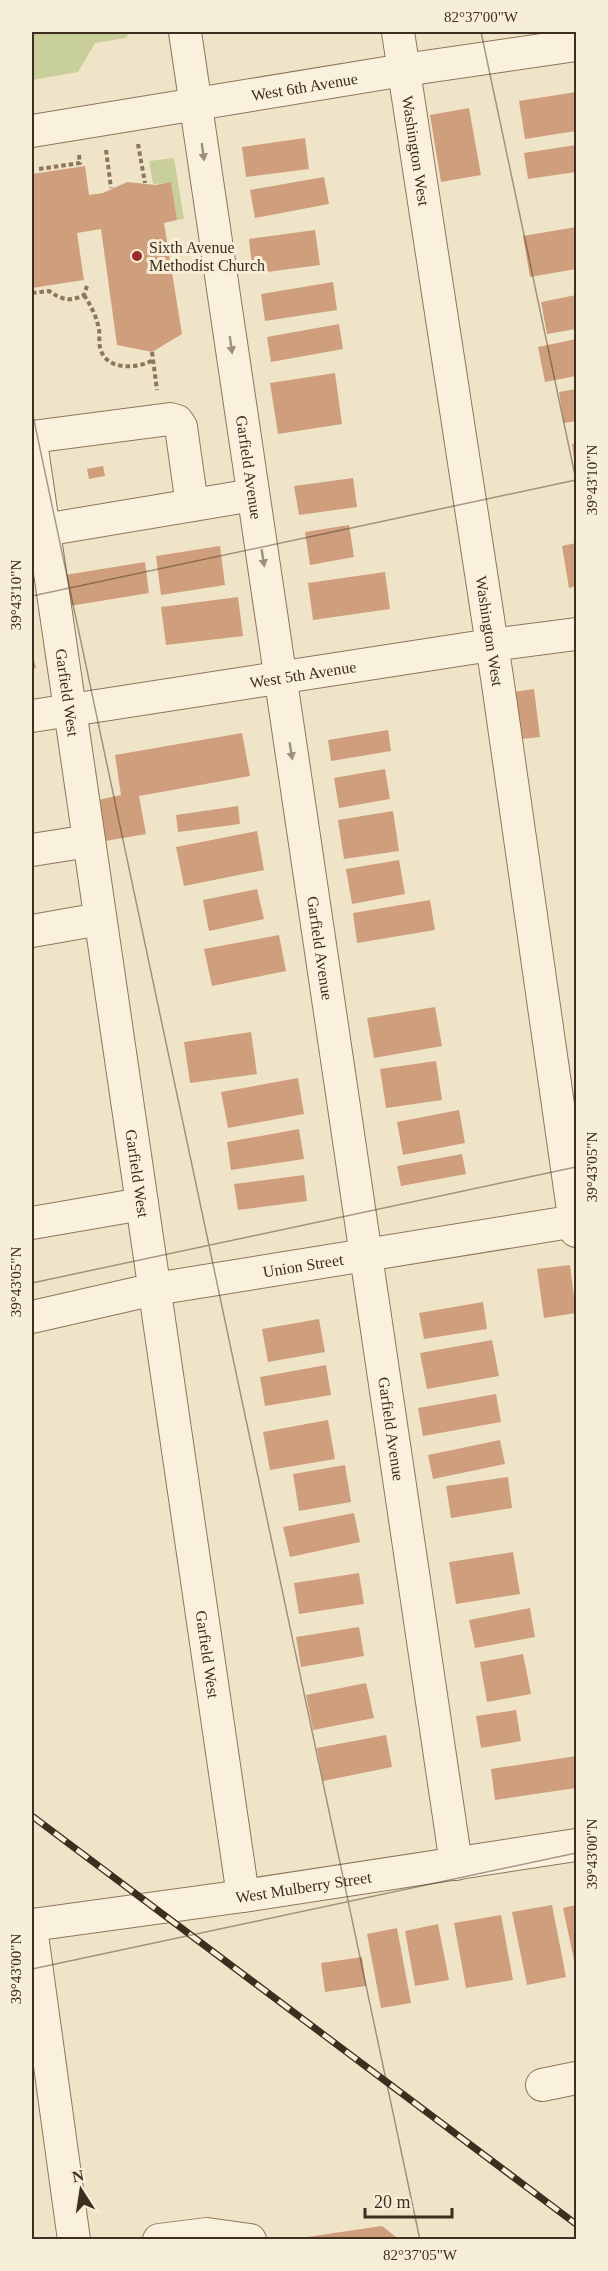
<svg xmlns="http://www.w3.org/2000/svg" width="608" height="2271" viewBox="0 0 608 2271" font-family="'Times New Roman',serif">
	<rect width="100%" height="100%" fill="#f0e4c8"/>
	<!-- green -->
	<g fill="#c9cf9b">
		<path d="M32,32h98l-4,6 -31,5 -17,29 -46,8z"/>
		<path d="M174,158l10,61 -7,1 -6,-37 -18,1 -4,-23z"/>
	</g>
	<!-- building -->
	<g fill="#cf9f7d">
		<path d="M576,92v39l-51,8 -6,-38z"/>
		<path d="M469,108l12,67 -40,7 -11,-67z"/>
		<path d="M305,138l4,31 -63,8 -4,-30z"/>
		<path d="M576,145v27l-48,7 -4,-26z"/>
		<path d="M85,166l4,29 14,-2 24,-11 29,3 15,-3 6,38 -13,3 18,111 -30,18 -35,-7 -16,-116 -24,4 7,47 -52,8v-114z"/>
		<path d="M324,177l5,27 -74,14 -5,-28z"/>
		<path d="M576,227v42l-46,8 -7,-41z"/>
		<path d="M315,230l5,35 -67,9 -4,-35z"/>
		<path d="M333,282l4,28 -72,11 -4,-27z"/>
		<path d="M576,295v34l-29,5 -6,-32z"/>
		<path d="M339,324l4,25 -72,13 -4,-25z"/>
		<path d="M576,339v37l-31,6 -7,-35z"/>
		<path d="M335,373l7,51 -64,10 -8,-51z"/>
		<path d="M576,389v32l-12,2 -5,-31z"/>
		<path d="M576,443v24h-1l-3,-23z"/>
		<path d="M103,466l2,10 -16,3 -2,-10z"/>
		<path d="M353,478l4,29 -58,8 -5,-29z"/>
		<path d="M349,525l5,32 -44,8 -5,-33z"/>
		<path d="M576,543v43l-7,2 -7,-42z"/>
		<path d="M220,546l5,39 -64,10 -5,-39z"/>
		<path d="M145,562l4,31 -79,13 -5,-31z"/>
		<path d="M385,572l5,37 -77,11 -5,-37z"/>
		<path d="M238,597l5,39 -77,9 -5,-38z"/>
		<path d="M32,652l4,16 -4,1z"/>
		<path d="M534,689l6,48 -28,3 -6,-47z"/>
		<path d="M388,730l3,21 -60,10 -3,-21z"/>
		<path d="M242,733l8,43 -111,20 7,38 -46,8 -7,-41 28,-6 -6,-40z"/>
		<path d="M385,769l5,30 -51,9 -5,-30z"/>
		<path d="M238,806l2,18 -62,8 -2,-17z"/>
		<path d="M393,811l6,40 -55,8 -6,-39z"/>
		<path d="M257,831l7,39 -80,16 -8,-39z"/>
		<path d="M399,860l6,34 -53,10 -6,-35z"/>
		<path d="M257,889l7,30 -55,12 -6,-31z"/>
		<path d="M430,900l5,30 -78,13 -4,-30z"/>
		<path d="M279,935l7,36 -74,15 -8,-37z"/>
		<path d="M435,1007l7,39 -68,12 -7,-40z"/>
		<path d="M251,1032l6,42 -67,9 -6,-41z"/>
		<path d="M436,1061l6,39 -56,8 -6,-39z"/>
		<path d="M298,1078l6,36 -76,14 -7,-36z"/>
		<path d="M459,1110l6,33 -62,12 -6,-33z"/>
		<path d="M299,1129l5,30 -73,11 -4,-28z"/>
		<path d="M462,1154l4,20 -65,12 -4,-20z"/>
		<path d="M304,1175l3,26 -69,9 -4,-26z"/>
		<path d="M570,1265l6,48 -32,5 -7,-49z"/>
		<path d="M483,1302l4,27 -63,10 -5,-26z"/>
		<path d="M319,1319l6,33 -57,10 -6,-33z"/>
		<path d="M492,1340l7,36 -72,13 -7,-36z"/>
		<path d="M326,1365l5,30 -66,11 -5,-29z"/>
		<path d="M496,1394l5,28 -78,14 -5,-28z"/>
		<path d="M328,1420l7,39 -65,11 -7,-38z"/>
		<path d="M500,1440l5,24 -72,15 -5,-24z"/>
		<path d="M345,1465l6,37 -52,9 -6,-37z"/>
		<path d="M508,1477l4,31 -61,10 -5,-32z"/>
		<path d="M354,1513l6,29 -70,15 -7,-30z"/>
		<path d="M513,1552l7,42 -64,10 -7,-42z"/>
		<path d="M359,1573l5,31 -65,10 -5,-31z"/>
		<path d="M530,1608l5,29 -60,11 -6,-28z"/>
		<path d="M359,1627l5,29 -63,11 -5,-30z"/>
		<path d="M523,1654l8,40 -44,8 -7,-40z"/>
		<path d="M366,1683l8,35 -61,12 -7,-35z"/>
		<path d="M516,1710l5,31 -40,7 -5,-32z"/>
		<path d="M386,1735l6,32 -69,14 -6,-33z"/>
		<path d="M576,1756v32l-81,12 -4,-31z"/>
		<path d="M552,1905l14,72 -39,8 -15,-73z"/>
		<path d="M576,1905v60h-1l-12,-57z"/>
		<path d="M501,1915l12,65 -47,8 -12,-65z"/>
		<path d="M438,1924l11,56 -34,6 -10,-55z"/>
		<path d="M397,1928l14,75 -30,5 -14,-74z"/>
		<path d="M362,1957l4,29 -41,6 -4,-29z"/>
		<path d="M382,2226l18,14h-100v-2z"/>
	</g>
	<g fill="none" stroke-linecap="round" stroke-linejoin="round">
		<!-- minor casing -->
		<g stroke="#8d765c" stroke-width="34">
			<g id="minor">
				<path id="s1" d="M185,32l271,1832"/>
				<path id="s2" d="M398,32l100,652 78,547"/>
				<path id="s3" d="M32,131l372,-61 172,-25"/>
				<path d="M32,437l138,-18 7,2 4,6 11,78"/>
				<path id="s4" d="M32,449l211,1447"/>
				<path d="M32,532l221,-37"/>
				<path id="s5" d="M32,716l459,-71 85,-11"/>
				<path d="M32,850l57,-9"/>
				<path d="M32,931l68,-12"/>
				<path d="M32,1223l110,-19"/>
				<path id="s6" d="M32,1317l123,-28 421,-68"/>
				<path id="s7" d="M32,1925l211,-29 333,-51"/>
				<path d="M32,1935l42,305"/>
				<path d="M542,2085l34,-7"/>
				<path d="M159,2240l48,-6 43,6"/>
			</g>
		</g>
		<!-- path -->
		<g stroke="#8d765c" stroke-width="4" stroke-dasharray="4.5 3" stroke-linecap="butt">
			<path d="M138,144l7,39"/>
			<path d="M106,150l5,38"/>
			<path d="M39,169l41,-6 -1,-8"/>
			<path d="M32,293l17,-2c13,9 21,11 35,4l3,-9"/>
			<path d="M84,295c7,11 13,22 15,35 1,7 -1,16 3,23 9,18 37,15 51,7"/>
			<path d="M152,352l5,38"/>
			<path d="M32,1772v1"/>
		</g>
		<!-- minor -->
		<use href="#minor" stroke="#faf1dc" stroke-width="32"/>
		<!-- rail casing -->
		<g stroke="#3d2e20" stroke-width="7">
			<path id="rail" d="M32,1816l544,408"/>
		</g>
		<!-- rail -->
		<use href="#rail" stroke="#f7eed8" stroke-width="4.5" stroke-dasharray="14" stroke-linecap="butt"/>
	</g>
	<!-- one-way arrows -->
	<defs><path id="oneway-solid" d="M-6-.8H1V-3.2L6.5 0L1 3.2V.8H-6Z" transform="scale(1.5)"/></defs>
	<g fill="#9c907e">
		<use href="#oneway-solid" transform="translate(203 152) rotate(82)"/>
		<use href="#oneway-solid" transform="translate(231 345) rotate(82)"/>
		<use href="#oneway-solid" transform="translate(263 558) rotate(81)"/>
		<use href="#oneway-solid" transform="translate(291 751) rotate(81)"/>
	</g>
	<!-- ticks -->
	<path fill="none" stroke="#3d2e20" stroke-width="1.5" stroke-opacity="0.45" d="M481,32l95,448M32,411l388,1829M32,596l544,-116M32,1283l544,-116M32,1969l544,-116"/>
	<!-- markers -->
	<circle fill="#9e2a2b" stroke="#f7eed8" stroke-width="2" cx="137" cy="256" r="6"/>
	<g text-anchor="middle" stroke-width="6" stroke-linejoin="round" paint-order="stroke">
		<!-- street labels -->
		<g font-size="16" fill="#3d2e20" stroke="#f7eed8">
			<text dy="6" stroke="none"><textPath href="#s3" startOffset="276">West 6th Avenue</textPath></text>
			<text dy="6" stroke="none"><textPath href="#s2" startOffset="120">Washington West</textPath></text>
			<text dy="6" stroke="none"><textPath href="#s1" startOffset="440">Garfield Avenue</textPath></text>
			<text dy="6" stroke="none"><textPath href="#s2" startOffset="606">Washington West</textPath></text>
			<text dy="6" stroke="none"><textPath href="#s5" startOffset="274">West 5th Avenue</textPath></text>
			<text dy="6" stroke="none"><textPath href="#s4" startOffset="246">Garfield West</textPath></text>
			<text dy="6" stroke="none"><textPath href="#s1" startOffset="926">Garfield Avenue</textPath></text>
			<text dy="6" stroke="none"><textPath href="#s4" startOffset="732">Garfield West</textPath></text>
			<text dy="6" stroke="none"><textPath href="#s6" startOffset="276">Union Street</textPath></text>
			<text dy="6" stroke="none"><textPath href="#s1" startOffset="1412">Garfield Avenue</textPath></text>
			<text dy="6" stroke="none"><textPath href="#s4" startOffset="1218">Garfield West</textPath></text>
			<text dy="6" stroke="none"><textPath href="#s7" startOffset="274">West Mulberry Street</textPath></text>
		</g>
		<!-- poi labels -->
		<g font-size="16" fill="#3d2e20" stroke="#f7eed8" text-anchor="start">
			<text x="149" y="253">Sixth Avenue<tspan x="149" dy="18">Methodist Church</tspan></text>
		</g>
	</g>
	<!-- border -->
	<rect width="608" height="2271" fill="none" stroke="#f7eed8" stroke-width="66"/>
	<!-- north arrow -->
	<g transform="translate(81 2190) rotate(348)" stroke="#f7eed8" stroke-width="4.5" paint-order="stroke">
	<path d="M0-4.5L10 22L0 15L-10 22Z" fill="#3d2e20"/>
	<text y="-9" font-size="16" font-weight="bold" text-anchor="middle" fill="#3d2e20">N</text>
	</g>
	<!-- scale -->
	<path d="M365 2208v9h87v-9" fill="none" stroke="#3d2e20" stroke-width="3"/>
	<text x="374" y="2208" font-size="18" fill="#3d2e20" stroke="#f7eed8" stroke-width="4.5" paint-order="stroke">20 m</text>
	<rect x="33" y="33" width="542" height="2205" fill="none" stroke="#3d2e20" stroke-width="2"/>
	<g font-size="15" text-anchor="middle" fill="#3d2e20">
		<text x="481" y="22">82°37'00"W</text>
		<text transform="translate(592 480) rotate(-90)" y="5">39°43'10"N</text>
		<text transform="translate(16 595) rotate(-90)" y="5">39°43'10"N</text>
		<text transform="translate(592 1167) rotate(-90)" y="5">39°43'05"N</text>
		<text transform="translate(16 1282) rotate(-90)" y="5">39°43'05"N</text>
		<text transform="translate(592 1854) rotate(-90)" y="5">39°43'00"N</text>
		<text transform="translate(16 1969) rotate(-90)" y="5">39°43'00"N</text>
		<text x="420" y="2260">82°37'05"W</text>
	</g>
</svg>
